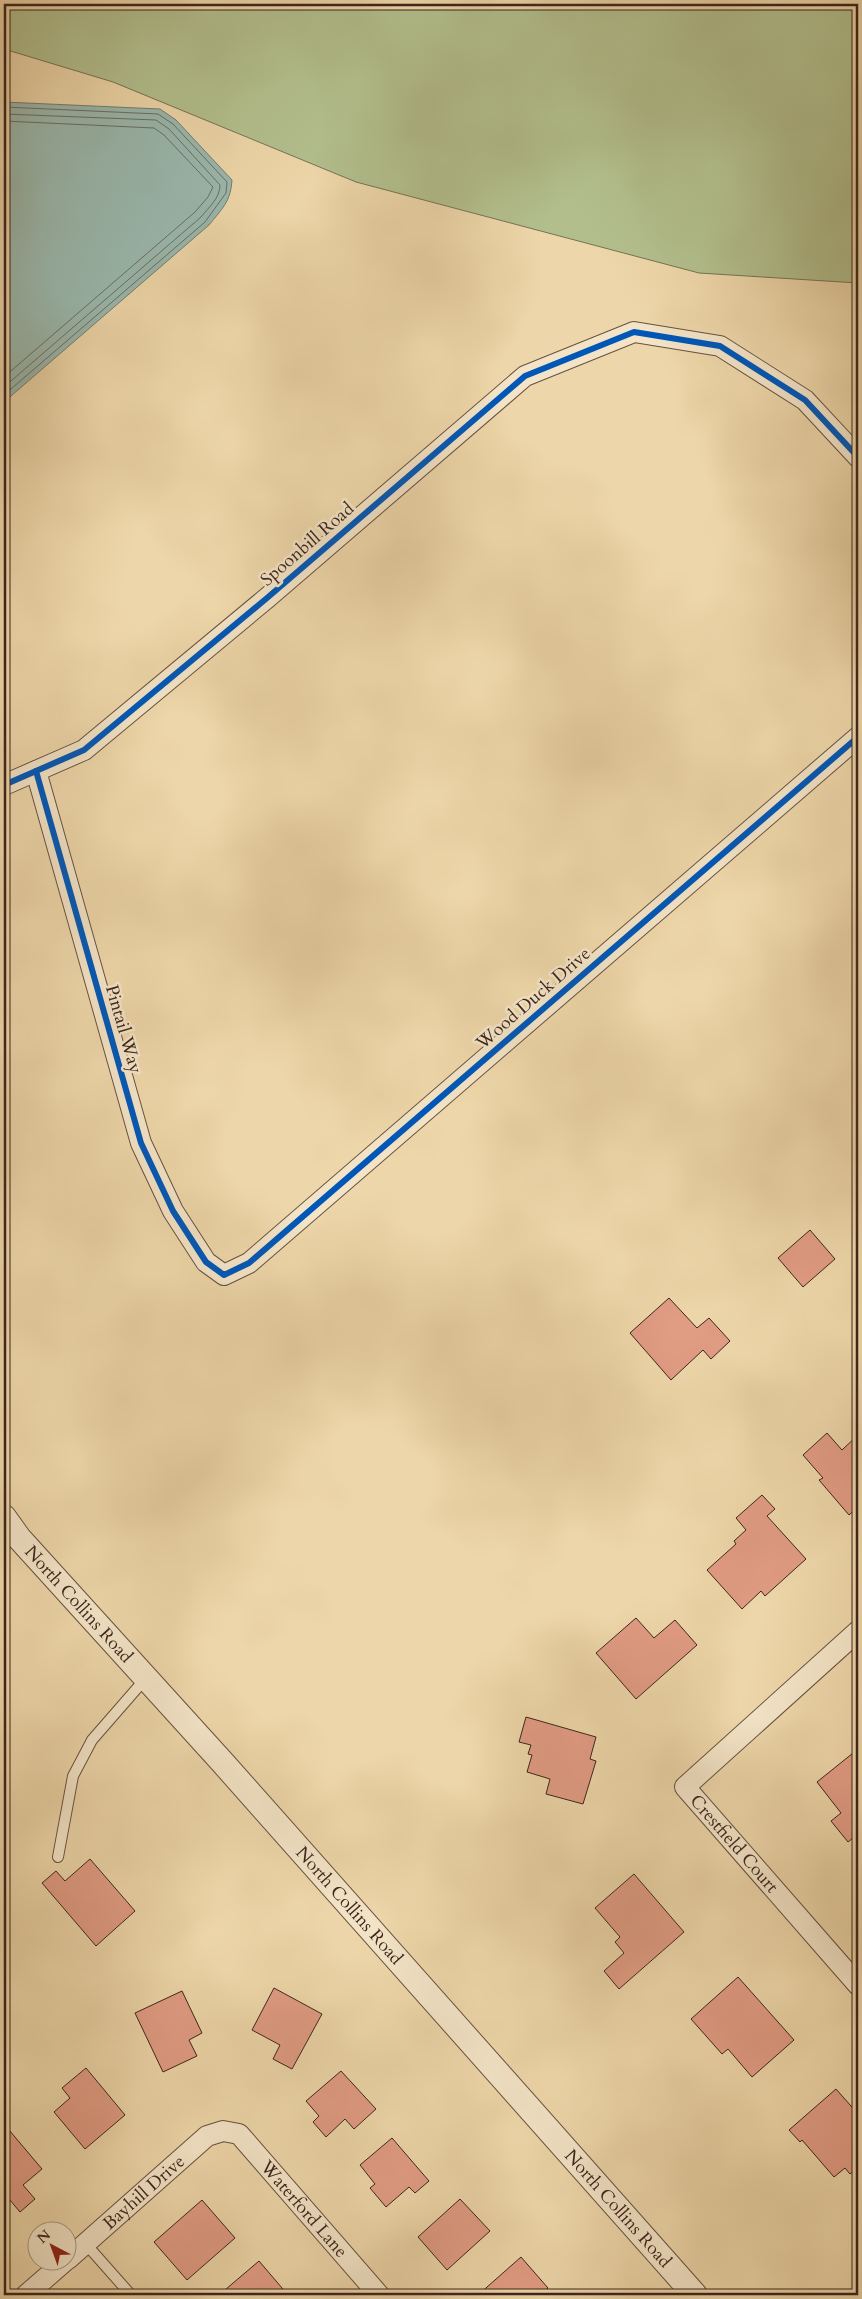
<svg xmlns="http://www.w3.org/2000/svg" width="862" height="2299" viewBox="0 0 862 2299" font-family="Cardo,serif">
	<rect width="100%" height="100%" fill="#edd6a9"/>
	<filter id="stains"><feTurbulence type="fractalNoise" baseFrequency=".004" numOctaves="4"/><feColorMatrix values="0 0 0 0 .2 0 0 0 0 .09 0 0 0 0 .02 0 0 0 .5 -.17"/></filter>
	<radialGradient id="worn" r=".72"><stop offset=".6" stop-color="#630" stop-opacity="0"/><stop offset="1" stop-color="#630" stop-opacity=".3"/></radialGradient>
	<!-- green -->
	<path fill="#b2bf8d" stroke="#777255" d="M4,4h854v279l-159,-10 -343,-91 -243,-100 -109,-33z"/>
	<!-- water -->
	<path fill="#9ab8ad" stroke="#747d73" d="M4,102l156,7 16,11 56,60c-1,21 -10,29 -23,45l-205,177z"/>
	<g fill="none" stroke-linecap="round" stroke-linejoin="round">
		<!-- shore -->
		<g stroke="#6b6e65" stroke-width="1">
			<path d="M4,107l154,7 15,10 54,58 -1,11 -21,29 -201,173"/>
			<path d="M4,114l152,6 13,9 51,56c0,13 -11,22 -19,32l-197,170"/>
			<path d="M4,121l150,7 10,7 49,52 -5,10 -13,15 -191,165"/>
		</g>
	</g>
	<!-- building -->
	<g fill="#e19c84" stroke="#3c251d">
		<path d="M810,1230l25,29 -32,28 -25,-29z"/>
		<path d="M669,1298l28,30 12,-10 21,23 -19,18 -8,-9 -32,30 -41,-47z"/>
		<path d="M827,1433l15,17 16,-15v72l-9,8 -30,-35 4,-2 -20,-23z"/>
		<path d="M762,1495l13,14 -8,7 39,43 -41,37 -4,-5 -19,18 -35,-39 29,-26 -2,-3 12,-11 -10,-12z"/>
		<path d="M636,1618l18,20 21,-18 22,25 -61,54 -40,-46z"/>
		<path d="M526,1717l70,20 -6,22 6,2 -13,43 -37,-10 4,-15 -23,-7 5,-17 -4,-1 3,-9 -12,-3z"/>
		<path d="M858,1749v85l-10,8 -17,-21 10,-8 -24,-31z"/>
		<path d="M90,1859l45,52 -39,35 -54,-63 14,-12 9,10z"/>
		<path d="M634,1874l50,58 -65,57 -15,-18 20,-18 -9,-11 5,-5 -25,-29z"/>
		<path d="M738,1977l56,63 -42,37 -24,-28 -6,5 -31,-35z"/>
		<path d="M274,1988l48,26 -30,55 -19,-10 7,-14 -28,-15z"/>
		<path d="M182,1991l20,42 -13,7 8,16 -34,16 -28,-59z"/>
		<path d="M86,2068l39,47 -40,34 -31,-37 16,-14 -8,-10z"/>
		<path d="M341,2071l35,38 -22,20 -9,-10 -19,18 -13,-15 6,-6 -13,-15z"/>
		<path d="M836,2089l22,25v53l-8,7 -5,-6 -11,9 -32,-37 -2,2 -11,-12z"/>
		<path d="M4,2124l38,45 -19,16 12,14 -15,13 -16,-19z"/>
		<path d="M392,2138l37,43 -14,12 -6,-6 -23,20 -16,-19 5,-4 -15,-19z"/>
		<path d="M460,2199l30,32 -43,39 -29,-33z"/>
		<path d="M202,2200l33,38 -48,42 -33,-38z"/>
		<path d="M521,2257l27,31 -8,7h-62z"/>
		<path d="M259,2261l29,34h-69z"/>
	</g>
	<g fill="none" stroke-linecap="round" stroke-linejoin="round">
		<!-- service casing -->
		<g stroke="#685140" stroke-width="12">
			<g id="service">
				<path d="M58,1857l15,-81 19,-36 54,-62"/>
				<path d="M85,2243l46,52"/>
			</g>
		</g>
		<!-- minor casing -->
		<g stroke="#685140" stroke-width="22">
			<g id="minor">
				<path d="M36,771l105,372 32,68 33,51 18,13 25,-12 609,-526"/>
				<path d="M4,785l80,-35 183,-152 258,-222 109,-44 86,14 85,54 53,57"/>
				<path id="s1" d="M858,1631l-173,156 173,198"/>
				<path id="s2" d="M68,2259l139,-123 16,-5 16,3 140,161"/>
				<path d="M26,2295l38,-33"/>
			</g>
		</g>
		<!-- tertiary casing -->
		<g stroke="#685140" stroke-width="26">
			<g id="tertiary">
				<path id="s3" d="M4,1517l15,21 205,226 471,531"/>
			</g>
		</g>
		<!-- service -->
		<use href="#service" stroke="#f3e4c7" stroke-width="10"/>
		<!-- minor -->
		<use href="#minor" stroke="#f3e4c7" stroke-width="20"/>
		<!-- tertiary -->
		<use href="#tertiary" stroke="#f3e4c7" stroke-width="24"/>
		<!-- cycleway casing -->
		<g stroke="#f3e4c7" stroke-width="9">
			<g id="cycleway">
				<path d="M36,771l105,372 32,68 33,51 18,13 25,-12 609,-526"/>
				<path d="M4,785l80,-35 183,-152 258,-222 109,-44 86,14 85,54 53,57"/>
			</g>
		</g>
		<!-- cycleway -->
		<use href="#cycleway" stroke="#0057b8" stroke-width="6"/>
	</g>
	<g text-anchor="middle" stroke-width="5" stroke-linejoin="round" paint-order="stroke">
		<!-- street labels -->
		<g font-size="18" fill="#3c251d" stroke="#f3e4c7">
			<text transform="translate(307 544) rotate(-41)" y="6">Spoonbill Road</text>
			<text transform="translate(533 998) rotate(-41)" y="6">Wood Duck Drive</text>
			<text transform="translate(124 1029) rotate(74)" y="6">Pintail Way</text>
			<text dy="6" stroke="none"><textPath href="#s3" startOffset="115">North Collins Road</textPath></text>
			<text dy="6" stroke="none"><textPath href="#s1" startOffset="308">Crestfield Court</textPath></text>
			<text dy="6" stroke="none"><textPath href="#s3" startOffset="520">North Collins Road</textPath></text>
			<text dy="6" stroke="none"><textPath href="#s2" startOffset="101">Bayhill Drive</textPath></text>
			<text dy="6" stroke="none"><textPath href="#s2" startOffset="318">Waterford Lane</textPath></text>
			<text dy="6" stroke="none"><textPath href="#s3" startOffset="925">North Collins Road</textPath></text>
		</g>
	</g>
	<!-- margin -->
	<rect width="862" height="2299" fill="none" stroke="#edd6a9" stroke-width="20"/>
	<rect x="5" y="5" width="852" height="2289" fill="none" stroke="#3c251d" stroke-width="2.5"/>
	<rect x="10" y="10" width="842" height="2279" fill="none" stroke="#3c251d"/>
	<!-- north arrow -->
	<g transform="translate(52 2246) rotate(319)"><circle r="24" fill="#f3e4c7" stroke="#aa9883"/>
	<path d="M0-4L9 19L0 12L-9 19Z" fill="#8f2418"/>
	<text y="-8" font-size="14" font-weight="bold" text-anchor="middle" fill="#3c251d">N</text>
	</g>
	<rect width="100%" height="100%" filter="url(#stains)"/>
	<rect width="100%" height="100%" fill="url(#worn)"/>
</svg>
